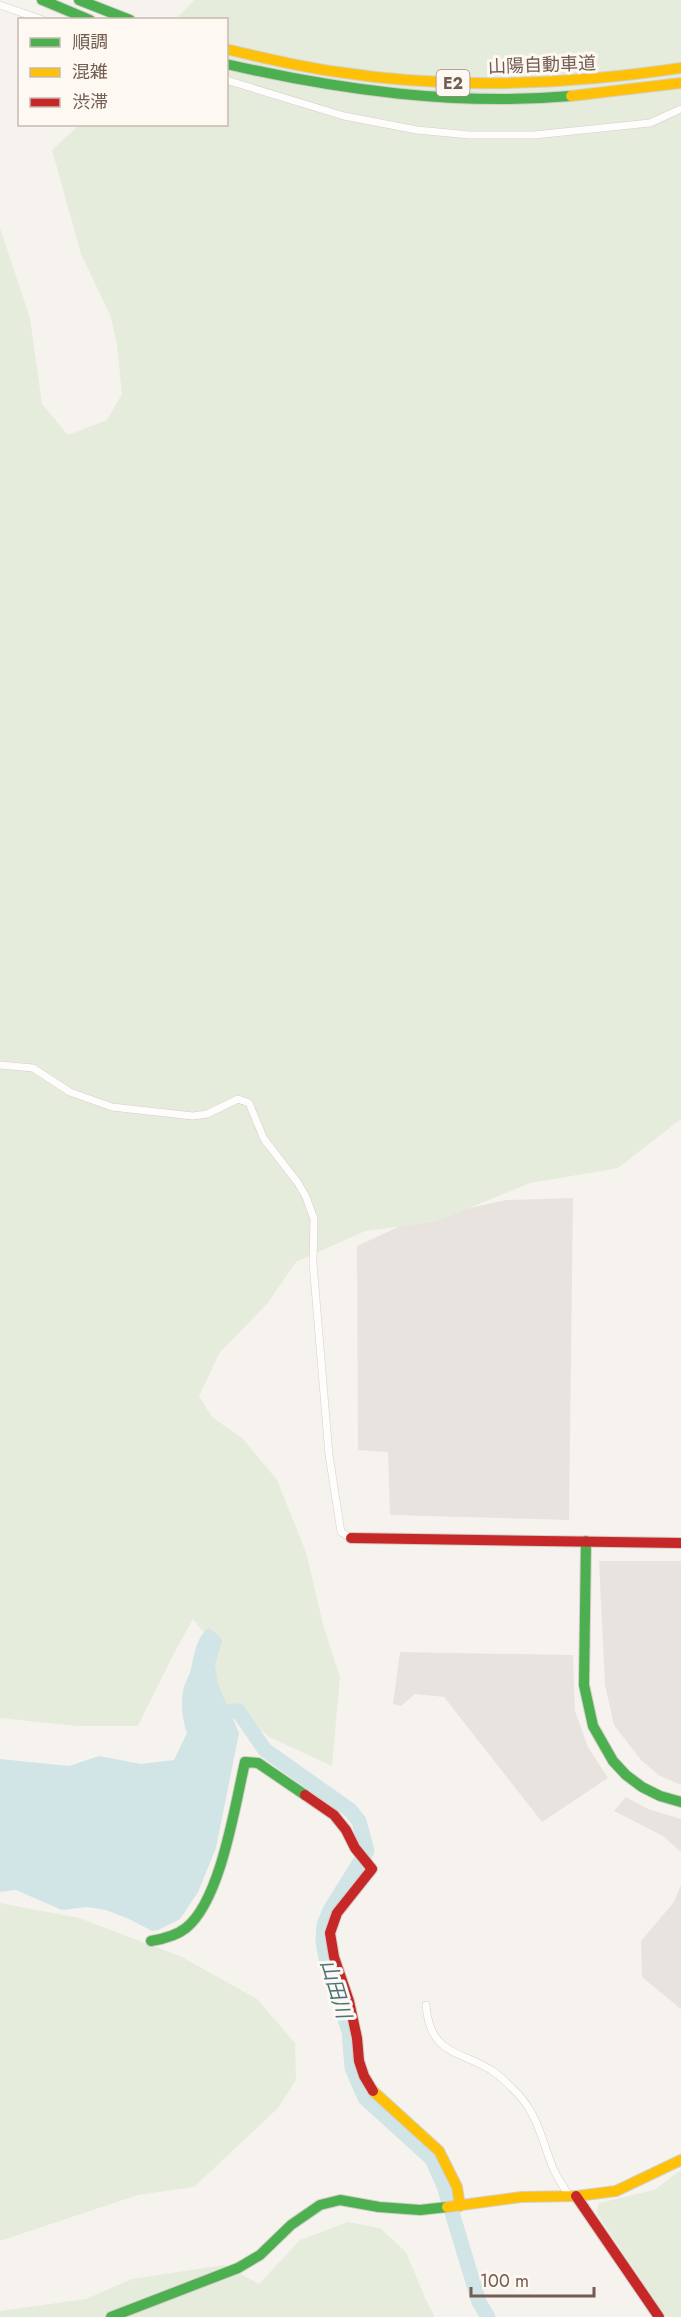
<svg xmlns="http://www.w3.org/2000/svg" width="681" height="2317" viewBox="0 0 681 2317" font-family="Jost,'Noto Sans JP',sans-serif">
	<rect width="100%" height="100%" fill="#f6f3ee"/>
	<!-- industrial -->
	<g fill="#e8e3df">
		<path d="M573,1198l-4,322 -179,-5 -2,-63 -30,-2 -1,-204 54,-25 95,-21z"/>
		<path d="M599,1561h82v224l-21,-9 -19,-16 -27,-35 -9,-40z"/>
		<path d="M400,1652l173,3 2,56 13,36 20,31 -66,44 -98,-125 -29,-3 -14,12 -8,-2z"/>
		<path d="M626,1797l22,12 33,10v33l-18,-16 -49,-25z"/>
		<path d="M681,1885v124l-39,-32 -1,-36 33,-39z"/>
	</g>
	<!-- green -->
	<g fill="#e5ecdb">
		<path d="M194,0h487v1119l-63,49 -88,15 -95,39 -70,9 -69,31 -29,42 -47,48 -21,44 13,21 31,22 34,41 29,72 18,76 16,49 -8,89 -61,-28 -48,-35 -17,-22 -1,-47 -12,-15 -21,38 -34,69h-61l-77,-8v-1490l30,90 12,86 26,31 39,-15 15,-26 -5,-49 -6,-28 -30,-63 -29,-104 27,-25 147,-1v-104l-50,-1z"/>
		<path d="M0,1903l79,15 103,39 75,42 38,44 1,37 -18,28 -84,79 -56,8 -138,46z"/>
		<path d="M681,2170v147h-15l-68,-102 -1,-6 2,-6 55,-13z"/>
		<path d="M348,2222l32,6 26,24 20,48 9,17h-435v-6l86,-12 46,-20 92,-14 35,19 41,-44z"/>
	</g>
	<!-- water -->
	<path fill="#d1e4e6" d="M209,1628l10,8 3,5 -7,24 3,19 21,49 -23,115 -18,44 -18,27 -22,11 -6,1 -23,-12 -23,-9 -19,-3 -25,3 -46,-20 -16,2v-133l69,7 30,-10 42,8 33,-4 13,-27c-5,-13 -6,-28 -4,-42 1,-7 6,-14 8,-22 3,-12 5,-33 18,-41z"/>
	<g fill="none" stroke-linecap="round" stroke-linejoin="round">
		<!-- river -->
		<path stroke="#d1e4e6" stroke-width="15" d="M213,1712l25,-1 27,39 85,60 9,11 8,30 -37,59 -6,15 -1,17 5,27 21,62 3,37 13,30 67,61 12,27 35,116 9,15"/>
		<!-- street casing -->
		<g stroke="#d4cfc9" stroke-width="8">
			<g id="street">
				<path d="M0,5l43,15"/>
				<path d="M226,80l118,36 73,14 53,5h64l116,-12 31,-14"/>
				<path d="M0,1065l33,3 37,24 42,15 81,9 14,-2 31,-15 11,4 15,36 34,44 8,14 8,22 -1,44 16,192 12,77 10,6"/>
				<path d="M426,2005c4,52 36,45 68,67 6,4 12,10 17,15 26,23 30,51 42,81 4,10 11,19 16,28"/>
			</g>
		</g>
		<!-- fast casing -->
		<g stroke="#d4cfc9" stroke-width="12">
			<g id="fast">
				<path d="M42,0l48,20"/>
				<path d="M79,0l51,20"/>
				<path d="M226,64c113,26 229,42 345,32"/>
				<path d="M586,1541l-2,144 9,41 20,35 13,14 16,12 18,9 21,6"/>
				<path d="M151,1941c12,-2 25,-5 35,-13 35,-28 49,-123 59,-166l13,1 47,32"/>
				<path d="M111,2317l127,-49 22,-13 31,-30 29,-20 20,-5 39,7 41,3 27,-3"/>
			</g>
		</g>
		<!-- slow casing -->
		<g stroke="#d4cfc9" stroke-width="12">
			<g id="slow">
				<path d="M226,49c37,9 74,18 112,23 115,18 229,13 343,-4"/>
				<path d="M571,96l110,-13"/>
				<path d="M373,2091l66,60 18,36 3,19"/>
				<path d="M447,2207l74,-10 56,-1 39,-5 65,-31"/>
			</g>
		</g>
		<!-- jam casing -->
		<g stroke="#d4cfc9" stroke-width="12">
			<g id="jam">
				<path d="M351,1538l330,5"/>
				<path d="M305,1795l29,20 12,15 9,18 17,21 -35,44 -7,20 4,24 15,44 8,37 2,23 5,15 9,15"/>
				<path d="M576,2196l83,121"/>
			</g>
		</g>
		<!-- street -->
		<use href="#street" stroke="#fefdfc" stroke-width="7"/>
		<!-- fast -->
		<use href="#fast" stroke="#4caf50" stroke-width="10"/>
		<!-- slow -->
		<use href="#slow" stroke="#ffc107" stroke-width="10"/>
		<!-- jam -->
		<use href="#jam" stroke="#c62828" stroke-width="10"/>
	</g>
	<g text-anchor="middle" stroke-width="6" stroke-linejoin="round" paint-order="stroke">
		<!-- shield labels -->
		<rect fill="#fdf8f1" stroke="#9c8b81" stroke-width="1.5" x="436.5" y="70" width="33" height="26" rx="4.5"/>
		<g font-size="16" font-weight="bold" fill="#735c51">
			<text x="453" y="89">E2</text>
		</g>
		<!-- street labels -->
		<g font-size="18" fill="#735c51" stroke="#fdf8f1">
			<text transform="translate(542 65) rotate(-2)" y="6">山陽自動車道</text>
		</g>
		<!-- water labels -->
		<g font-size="20" font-style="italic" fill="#49757c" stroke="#fdf8f1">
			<text transform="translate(336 1989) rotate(73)" y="7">山田川</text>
		</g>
	</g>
	<!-- legend -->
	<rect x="18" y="18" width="210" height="108" fill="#fdf8f1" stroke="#c6bab1" stroke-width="1.5"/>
	<rect x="30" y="38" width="30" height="9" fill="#4caf50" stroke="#c6bab1" stroke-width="1.5"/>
	<text x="72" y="48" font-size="18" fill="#735c51">順調</text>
	<rect x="30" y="68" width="30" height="9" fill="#ffc107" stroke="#c6bab1" stroke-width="1.5"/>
	<text x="72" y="78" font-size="18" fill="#735c51">混雑</text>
	<rect x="30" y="98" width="30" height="9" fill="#c62828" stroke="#c6bab1" stroke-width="1.5"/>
	<text x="72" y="108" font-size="18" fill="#735c51">渋滞</text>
	<!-- scale -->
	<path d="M471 2287v9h123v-9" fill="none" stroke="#735c51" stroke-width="3"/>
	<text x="480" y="2287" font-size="18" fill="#735c51" stroke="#fdf8f1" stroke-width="4.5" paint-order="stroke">100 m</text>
</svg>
